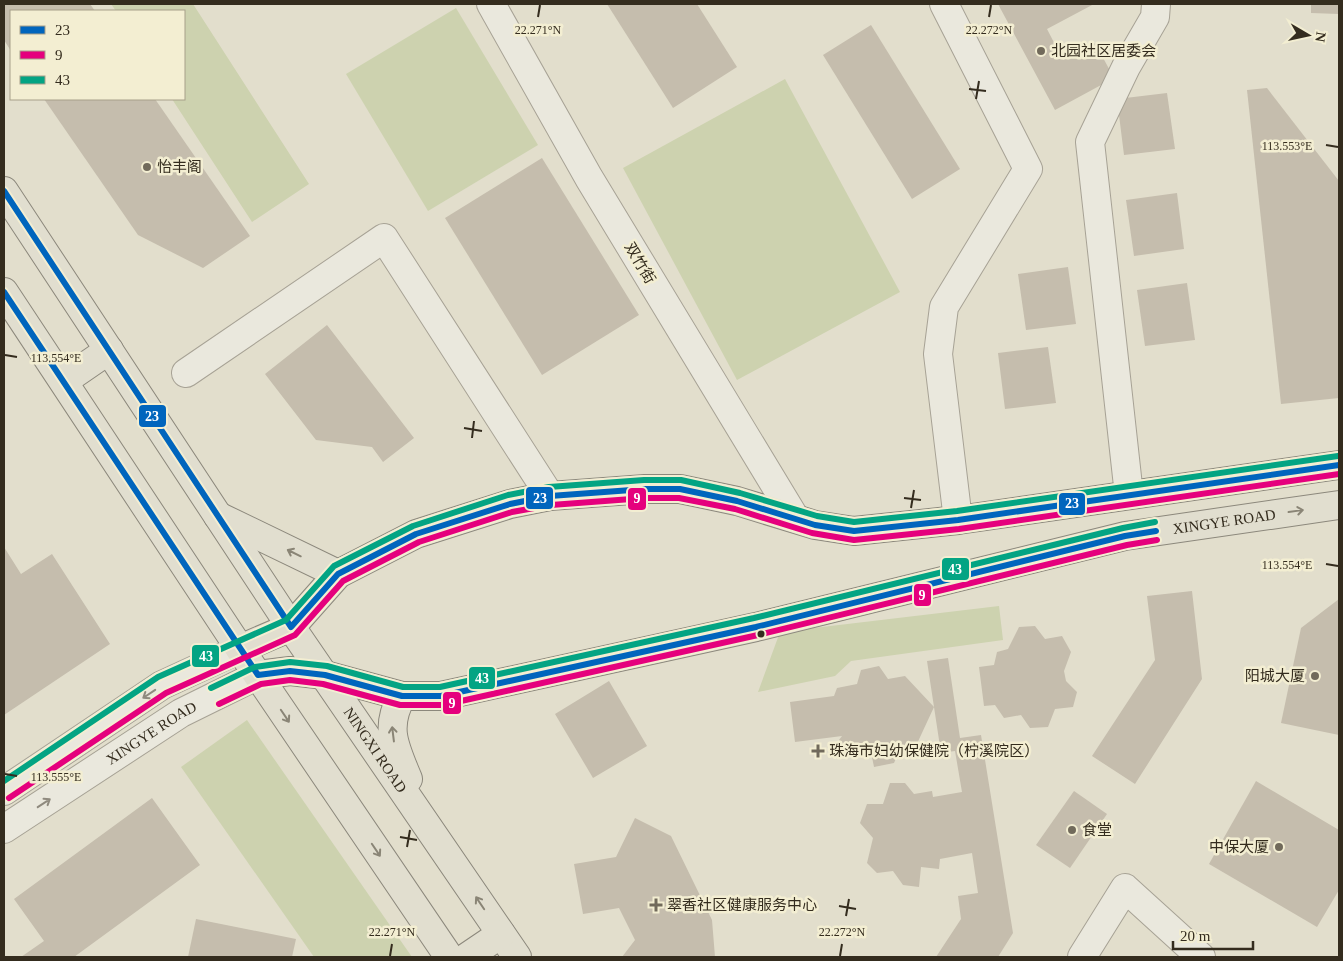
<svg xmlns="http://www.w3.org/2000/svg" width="1343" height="961" viewBox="0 0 1343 961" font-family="'Times New Roman','Noto Sans SC',serif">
	<rect width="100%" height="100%" fill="#e2decc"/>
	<!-- green -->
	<g fill="#cdd2af">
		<path d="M111,4h82l116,180 -57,38 -80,-123h12v-88h-68z"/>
		<path d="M456,8l82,137 -110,66 -82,-137z"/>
		<path d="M785,79l115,213 -163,88 -114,-212z"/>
		<path d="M999,606l4,34 -152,21 -16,15 -77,16 22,-60z"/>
		<path d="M247,720l165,237h-98l-133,-190z"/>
	</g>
	<!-- building -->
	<g fill="#c5bdad">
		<path d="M4,4h86l5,7h-84v40l-7,-11z"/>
		<path d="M607,4h90l40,63 -64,41z"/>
		<path d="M998,4h96l-47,25 16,31 32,-17 19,35 -59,32z"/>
		<path d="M1311,4h28v10l-28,-1z"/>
		<path d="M871,25l89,144 -48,30 -89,-144z"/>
		<path d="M1267,88l72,93v217l-58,6 -34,-314z"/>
		<path d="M1167,93l8,56 -51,6 -7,-56z"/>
		<path d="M44,99h111l95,137 -47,32 -65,-33z"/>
		<path d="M542,158l97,157 -97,60 -97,-157z"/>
		<path d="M1177,193l7,56 -50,7 -8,-56z"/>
		<path d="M1068,267l8,57 -50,6 -8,-56z"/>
		<path d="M1187,283l8,57 -50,6 -8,-56z"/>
		<path d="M327,325l87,113 -31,24 -11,-15 -56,-7 -51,-66z"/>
		<path d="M1048,347l8,56 -51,6 -7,-56z"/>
		<path d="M4,547l17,27 31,-20 58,90 -106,71z"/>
		<path d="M1192,591l10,88 -67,105 -43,-28 63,-96 -8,-64z"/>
		<path d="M1339,599v136l-58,-12 20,-95z"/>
		<path d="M1035,626l10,13 17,-3 9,16 -7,19 2,10 11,11 -4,15 -18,2 -7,18 -18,1 -9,-13 -17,3 -9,-13 -11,1 -5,-39 15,-2 3,-13 11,-3 11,-22z"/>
		<path d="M948,658l12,80 21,-3 32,198 -15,24h-62l25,-38 -3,-23 20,-3 -6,-40 -32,6 -1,10 -18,-2 -2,20 -16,-2 -10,-14 -16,2 -10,-10 6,-25 -13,-15 7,-19h16l7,-21h15l9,11 18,-3 1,6 29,-5 -7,-41 -14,2 -14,-92z"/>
		<path d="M879,666l9,13 17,-3 29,31 -19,41 -15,1 -6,14 -20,4 -3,-15 -21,4 -11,-16 3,-4 -47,6 -5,-40 44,-6 3,-8 20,-4 4,-14z"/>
		<path d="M609,681l38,65 -54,32 -38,-64z"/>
		<path d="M1256,781l83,49v60l-22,37 -108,-63z"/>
		<path d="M1074,791l33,23 -37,54 -34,-23z"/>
		<path d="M152,798l48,67 -126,92h-53l23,-16 -30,-42z"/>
		<path d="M635,818l36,18 41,84 3,37h-93l13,-17 -16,-32 -36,6 -9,-50 42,-7z"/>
		<path d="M196,919l100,20 -4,18h-104z"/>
	</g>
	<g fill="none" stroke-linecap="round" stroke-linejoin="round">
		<!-- minor casing -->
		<g stroke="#a7a295" stroke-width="30">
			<g id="minor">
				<path d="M491,4l98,174 206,340"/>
				<path d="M944,4l84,165 -84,138 -6,47 20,166"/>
				<path d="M186,373l198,-135 166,258"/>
				<path d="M1129,495l-39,-353 36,-75 29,-50 1,-13"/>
				<path d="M4,791l158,-106 78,-36"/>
				<path id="s1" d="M4,829l177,-116 77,-38"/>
				<path d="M1082,957l43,-69 76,69"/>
			</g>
		</g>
		<!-- major casing -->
		<g stroke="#8c887c" stroke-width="30">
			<g id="major">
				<path id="s2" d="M4,191l287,436 226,330"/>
				<path d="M4,292l236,357 209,308"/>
				<path d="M64,381l45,-31"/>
				<path d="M218,516l120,58"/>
				<path d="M240,649l51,-22 47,-53 78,-40 94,-30 40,-8 95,-7h35l57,12 78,24 39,6 104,-11 381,-55"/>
				<path id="s3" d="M258,675l32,-4 35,4 77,21h39l315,-69 369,-91 214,-31"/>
				<path d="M402,696c-18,32 -7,51 6,83"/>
				<path d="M467,957l34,-23"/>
			</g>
		</g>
		<!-- minor -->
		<use href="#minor" stroke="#eae8dd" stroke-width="28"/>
		<!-- major -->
		<use href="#major" stroke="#e1decf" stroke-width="28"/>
		<!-- bus-1 casing -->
		<g stroke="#f3eed2" stroke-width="10">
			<g id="bus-1">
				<path d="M4,191l287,436 47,-53 78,-40 94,-30 40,-8 95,-7h35l57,12 78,24 39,6 104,-11 381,-55"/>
				<path d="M4,292l254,383 32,-4 35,4 77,21h39l315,-69 369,-91 31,-5"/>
			</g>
		</g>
		<!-- bus-2 casing -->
		<g stroke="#f3eed2" stroke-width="10">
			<g id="bus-2">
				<path d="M219,704l42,-20 29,-4 33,4 77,21h43l315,-70 369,-90 30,-5"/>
				<path d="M9,798l157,-105 129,-58 48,-54 76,-39 93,-30 39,-7 94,-7h34l56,11 77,24 42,7 105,-11 380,-55"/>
			</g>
		</g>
		<!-- bus-3 casing -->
		<g stroke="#f3eed2" stroke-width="10">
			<g id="bus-3">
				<path d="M211,688l44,-21 35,-5 37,4 76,21h37l314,-69 369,-90 32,-6"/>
				<path d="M4,781l154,-104 128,-57 48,-54 79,-40 95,-31 41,-8 95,-7h37l59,13 77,23 37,6 103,-11 381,-55"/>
			</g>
		</g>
		<!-- bus-1 -->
		<use href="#bus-1" stroke="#0065bd" stroke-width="6"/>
		<!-- bus-2 -->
		<use href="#bus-2" stroke="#e5007d" stroke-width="6"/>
		<!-- bus-3 -->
		<use href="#bus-3" stroke="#03a483" stroke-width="6"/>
	</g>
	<!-- one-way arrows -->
	<defs><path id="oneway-shaft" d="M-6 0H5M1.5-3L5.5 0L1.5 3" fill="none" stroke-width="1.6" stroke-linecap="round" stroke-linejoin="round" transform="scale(1.25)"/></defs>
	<g stroke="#8a8576">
		<use href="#oneway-shaft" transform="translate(1296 511) rotate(-8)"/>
		<use href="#oneway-shaft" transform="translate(294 553) rotate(-154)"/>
		<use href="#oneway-shaft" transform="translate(285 716) rotate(56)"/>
		<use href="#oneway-shaft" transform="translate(393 734) rotate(-97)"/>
		<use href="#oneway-shaft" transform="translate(376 850) rotate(56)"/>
		<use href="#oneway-shaft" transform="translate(480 903) rotate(-124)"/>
	</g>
	<g stroke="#8f8a7e">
		<use href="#oneway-shaft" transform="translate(149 694) rotate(146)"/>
		<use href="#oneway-shaft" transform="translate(44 803) rotate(-33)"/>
	</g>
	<!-- ticks -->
	<path fill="none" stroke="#342c1e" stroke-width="2" d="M538,17l2,-12M989,17l2,-12M969,89l17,2M976,99l3,-18M1326,145l12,2M5,355l12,2M464,428l18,3M472,438l2,-17M904,498l17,2M911,508l3,-18M1326,564l12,2M5,774l12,2M400,837l17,3M407,847l3,-17M839,906l17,3M846,916l3,-17M390,956l2,-12M840,956l2,-12"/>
	<!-- markers -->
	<g fill="#716a5b" stroke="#f3eed2" stroke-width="2">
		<circle cx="1041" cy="51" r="5"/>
		<circle cx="147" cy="167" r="5"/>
		<circle cx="1315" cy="676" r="5"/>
		<path d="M815.5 743.5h5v5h5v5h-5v5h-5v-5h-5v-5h5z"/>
		<circle cx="1072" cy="830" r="5"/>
		<circle cx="1279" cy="847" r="5"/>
		<path d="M653.5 897.5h5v5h5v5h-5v5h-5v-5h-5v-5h5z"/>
	</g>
	<circle fill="#342c1e" stroke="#f3eed2" stroke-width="2" cx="761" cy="634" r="4.5"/>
	<g text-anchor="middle" stroke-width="5" stroke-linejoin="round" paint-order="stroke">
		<!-- poi labels -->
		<g font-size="15" fill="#342c1e" stroke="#f3eed2" text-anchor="start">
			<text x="1051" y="56">北园社区居委会</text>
			<text x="157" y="172">怡丰阁</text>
			<text x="1305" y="681" text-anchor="end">阳城大厦</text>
			<text x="829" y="756">珠海市妇幼保健院（柠溪院区）</text>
			<text x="1082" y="835">食堂</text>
			<text x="1269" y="852" text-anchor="end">中保大厦</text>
			<text x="667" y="910">翠香社区健康服务中心</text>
		</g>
		<!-- street labels -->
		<g font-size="15" fill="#342c1e" stroke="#f3eed2">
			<text transform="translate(640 263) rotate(59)" y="5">双竹街</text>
			<text dy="5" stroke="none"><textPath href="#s3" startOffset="989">XINGYE ROAD</textPath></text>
			<text dy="5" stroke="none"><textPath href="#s1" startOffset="176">XINGYE ROAD</textPath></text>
			<text dy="5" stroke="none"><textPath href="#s2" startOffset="671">NINGXI ROAD</textPath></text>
		</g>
	</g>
	<g font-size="12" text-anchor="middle" fill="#342c1e" stroke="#f3eed2" stroke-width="5" stroke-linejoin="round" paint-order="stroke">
		<text x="538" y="34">22.271°N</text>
		<text x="989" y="34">22.272°N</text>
		<text x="1287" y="150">113.553°E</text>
		<text x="56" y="362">113.554°E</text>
		<text x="1287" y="569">113.554°E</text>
		<text x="56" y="781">113.555°E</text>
		<text x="392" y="936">22.271°N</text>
		<text x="842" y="936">22.272°N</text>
	</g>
	<g stroke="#f3eed2" stroke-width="2">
		<rect x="138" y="404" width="29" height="24" rx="5" fill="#0065bd"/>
		<rect x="525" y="486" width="29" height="24" rx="5" fill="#0065bd"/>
		<rect x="627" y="487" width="20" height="24" rx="5" fill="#e5007d"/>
		<rect x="1058" y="492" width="28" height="24" rx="5" fill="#0065bd"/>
		<rect x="941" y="557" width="29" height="24" rx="5" fill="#03a483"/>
		<rect x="913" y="583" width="19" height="24" rx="5" fill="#e5007d"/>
		<rect x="191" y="644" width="29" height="24" rx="5" fill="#03a483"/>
		<rect x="468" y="666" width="28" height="24" rx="5" fill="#03a483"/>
		<rect x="442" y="691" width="20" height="24" rx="5" fill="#e5007d"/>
	</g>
	<g font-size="14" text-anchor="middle" font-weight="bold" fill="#fff">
		<text x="152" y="421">23</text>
		<text x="540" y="503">23</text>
		<text x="637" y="503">9</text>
		<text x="1072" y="508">23</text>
		<text x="955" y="574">43</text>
		<text x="922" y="600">9</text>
		<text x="206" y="661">43</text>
		<text x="482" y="683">43</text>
		<text x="452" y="708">9</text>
	</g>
	<!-- border -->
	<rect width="1343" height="961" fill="none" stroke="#342c1e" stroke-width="10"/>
	<!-- legend -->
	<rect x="10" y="10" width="175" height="90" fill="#f3eed2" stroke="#a7a08a"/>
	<rect x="20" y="26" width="25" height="8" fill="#0065bd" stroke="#a7a08a"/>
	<text x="55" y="35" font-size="15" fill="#342c1e">23</text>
	<rect x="20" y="51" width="25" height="8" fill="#e5007d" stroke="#a7a08a"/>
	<text x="55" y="60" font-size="15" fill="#342c1e">9</text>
	<rect x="20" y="76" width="25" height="8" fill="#03a483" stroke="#a7a08a"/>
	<text x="55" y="85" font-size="15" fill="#342c1e">43</text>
	<!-- north arrow -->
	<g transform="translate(1308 35) rotate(99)" stroke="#f3eed2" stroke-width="4" paint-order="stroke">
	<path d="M0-4L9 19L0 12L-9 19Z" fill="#342c1e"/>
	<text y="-8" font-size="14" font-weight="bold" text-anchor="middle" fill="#342c1e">N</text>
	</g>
	<!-- scale -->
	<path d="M1173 941v8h80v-8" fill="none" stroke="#342c1e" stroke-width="2.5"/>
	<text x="1180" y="941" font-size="15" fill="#342c1e" stroke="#f3eed2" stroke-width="4" paint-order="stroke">20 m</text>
</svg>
